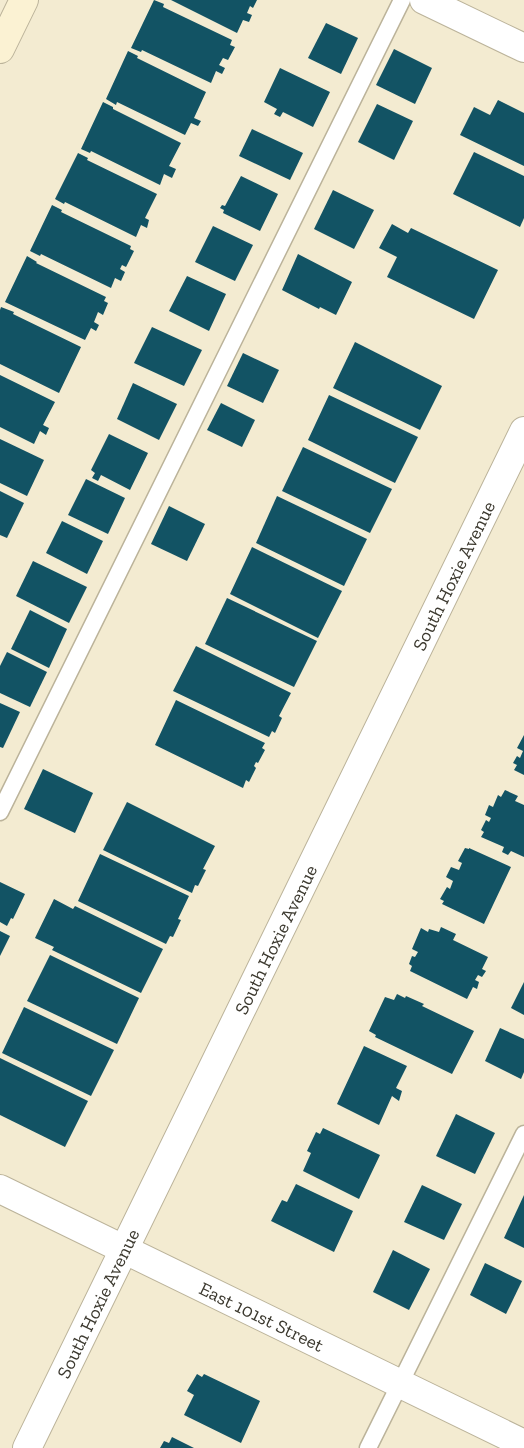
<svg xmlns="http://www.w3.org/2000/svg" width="524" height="1448" viewBox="0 0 524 1448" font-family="'Zilla Slab',serif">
	<rect width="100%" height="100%" fill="#f3ebd1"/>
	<!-- building -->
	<g fill="#125364">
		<path d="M154,0l10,4 -1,3 69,33 -2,5 5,2 -7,13 -5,-2 -4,7 6,3 -3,6 -6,-3 -5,12 -69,-33 -1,2 -10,-4z"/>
		<path d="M171,0h86l-4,8 -3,-2 -3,7 5,2 -3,7 -6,-2 -6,13z"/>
		<path d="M326,23l32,15 -17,36 -33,-16z"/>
		<path d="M394,49l38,19 -17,36 -39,-19z"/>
		<path d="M128,51l10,5 -1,2 69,34 -12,26 7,3 -3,5 -7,-3 -6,12 -68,-33 -1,3 -10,-6z"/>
		<path d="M280,68l50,24 -17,35 -30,-15 -3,5 -6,-3 3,-5 -13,-7z"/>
		<path d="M498,100l26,13v53l-64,-31 14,-28 16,8z"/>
		<path d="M103,102l10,5v2l68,34 -12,23 7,3 -4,9 -8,-4 -4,11 -69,-34 -1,2 -9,-4z"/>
		<path d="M377,104l36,17 -19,39 -36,-18z"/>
		<path d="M252,129l51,24 -13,27 -51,-24z"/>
		<path d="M474,152l50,24v42l-4,9 -67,-33z"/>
		<path d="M78,153l10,5 -1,2 70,34 -12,24 4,2 -2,8 -6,-3 -5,12 -71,-35 -1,2 -9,-5z"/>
		<path d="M241,176l37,18 -18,37 -37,-18 1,-3 -4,-2 2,-3 3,1z"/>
		<path d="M333,190l41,20 -20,39 -40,-20z"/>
		<path d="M52,205l10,5 -1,2 70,34 -1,3 4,2 -8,16 -4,-2 -2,4 5,3 -4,9 -6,-3 -4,10 -70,-34 -1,2 -10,-5z"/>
		<path d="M392,224l16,9 3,-5 87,42 -24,49 -87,-42 10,-20 -18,-9z"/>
		<path d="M213,226l40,19 -18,36 -40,-19z"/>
		<path d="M298,254l54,28 -16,33 -16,-8 -1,2 -37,-19z"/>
		<path d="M27,256l10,6 -1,1 70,34 -2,4 4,2 -5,12 -5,-3 -4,10 5,3 -3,6 -5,-3 -6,12 -80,-38z"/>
		<path d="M187,276l39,18 -17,37 -40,-20z"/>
		<path d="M1,307l13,5 -1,2 68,33 -22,46 -59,-29v-54z"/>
		<path d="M152,327l50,23 -18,36 -50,-23z"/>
		<path d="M355,342l87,44 -22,44 -87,-42z"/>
		<path d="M243,353l36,17 -16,33 -36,-17z"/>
		<path d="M0,375l55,27 -12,23 6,3 -3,7 -6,-4 -6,13 -34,-17z"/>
		<path d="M133,383l44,21 -18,36 -42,-21z"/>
		<path d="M329,395l89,42 -23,46 -87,-43z"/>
		<path d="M221,403l34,17 -13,27 -35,-17z"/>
		<path d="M109,434l39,19 -18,37 -29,-15 -3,6 -6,-3 3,-5 -4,-3z"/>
		<path d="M0,439l44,21 -17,36 -27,-13z"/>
		<path d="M303,447l89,42 -22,44 -88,-42z"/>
		<path d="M86,479l39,19 -17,36 -40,-19z"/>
		<path d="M0,491l24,12 -17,35 -7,-3z"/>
		<path d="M277,496l90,43 -23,47 -88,-43z"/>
		<path d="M169,506l36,18 -18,37 -36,-17z"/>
		<path d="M62,521l41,20 -16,33 -41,-21z"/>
		<path d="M252,547l90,44 -24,47 -88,-44z"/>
		<path d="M33,561l54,26 -18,36 -53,-27z"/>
		<path d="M227,598l90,43 -23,46 -89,-43z"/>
		<path d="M30,610l37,19 -18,39 -38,-19z"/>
		<path d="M196,646l95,47 -12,23 3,2 -7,15 -3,-2 -3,6 -96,-46z"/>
		<path d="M7,652l40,20 -17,35 -30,-14v-27z"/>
		<path d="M176,700l89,43 -3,5 3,2 -7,13 -2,-1 -2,4 2,2 -7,14 -3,-2 -3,8 -88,-43z"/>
		<path d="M0,703l20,9 -17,36 -3,-1z"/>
		<path d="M524,735v40l-10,-5 3,-5 -4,-2 4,-7 3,2 3,-7 -6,-3z"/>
		<path d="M43,769l50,24 -18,40 -51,-24z"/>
		<path d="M505,790l13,6 -3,5 9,4v52l-13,-6 -3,4 -6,-3 2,-5 -23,-10 3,-5 -3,-2 5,-10 3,2 2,-4 -6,-3 4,-10 4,2 5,-12 3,2z"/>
		<path d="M127,802l88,44 -12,23 3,1 -8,16 -3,-1 -3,8 -89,-43z"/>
		<path d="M465,848l4,1v-1l42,19 -27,57 -42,-20 2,-3 -4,-2 7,-12 3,2 3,-8 -7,-4 5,-10 8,3 3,-7 -4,-2z"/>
		<path d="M100,854l89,42 -11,23 3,1 -8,17 -3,-1 -4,8 -88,-43z"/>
		<path d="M0,882l25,12 -12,25 -2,-1 -4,8 -7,-4z"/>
		<path d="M54,899l19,10 2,-3 88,43 -22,44 -89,-43 2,-3 -19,-9z"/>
		<path d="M441,927l15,7 -3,6 35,17 -6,12 4,2 -4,6 -4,-2 -3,5 4,2 -2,7 -4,-2 -6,12 -57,-28 2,-5 -3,-2 3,-8 3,1 3,-5 -6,-3 9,-21 7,4 1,-3 10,3z"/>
		<path d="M0,931l10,5 -10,20z"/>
		<path d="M50,955l89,43 -22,46 -90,-43z"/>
		<path d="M524,982v33l-13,-7z"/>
		<path d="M397,994l8,4 1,-2 18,8 -2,2 52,25 -22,43 -77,-37 1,-2 -7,-4 16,-34 9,3z"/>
		<path d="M24,1007l90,43 -23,46 -89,-43z"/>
		<path d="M500,1028l24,11v33l-3,7 -36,-18z"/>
		<path d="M364,1046l43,20 -11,22 6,3 -3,10 -7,-5 -13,29 -42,-21z"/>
		<path d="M0,1058l88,43 -23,46 -65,-32z"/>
		<path d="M456,1114l39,19 -20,41 -39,-18z"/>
		<path d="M323,1128l57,27 -21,44 -56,-28 8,-18 -4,-2 9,-19 4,2z"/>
		<path d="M296,1184l57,27 -19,41 -63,-31 11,-21 5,2z"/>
		<path d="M422,1185l40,19 -18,36 -40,-18z"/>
		<path d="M524,1195v53l-20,-10z"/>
		<path d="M393,1250l37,19 -21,41 -36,-18z"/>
		<path d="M485,1263l37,18 -16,33 -36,-19z"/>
		<path d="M197,1374l5,3 2,-3 56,27 -19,42 -57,-28 10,-20 -7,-4z"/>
		<path d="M172,1437l22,11h-34l4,-7 5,2z"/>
	</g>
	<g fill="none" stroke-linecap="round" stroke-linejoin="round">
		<!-- lane casing -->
		<g stroke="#bbb39a" stroke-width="19">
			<g id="lane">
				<path d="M0,812l402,-812"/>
				<path d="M368,1448l156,-314"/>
			</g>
		</g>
		<!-- street casing -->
		<g stroke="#bbb39a" stroke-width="30">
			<g id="street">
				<path d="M424,0l100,48"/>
				<path id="s1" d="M0,1189l524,255"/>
				<path id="s2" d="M27,1448l497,-1017"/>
			</g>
		</g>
		<!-- secondary casing -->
		<g stroke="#bbb39a" stroke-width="30">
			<path id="secondary" d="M0,49l24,-49"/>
		</g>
		<!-- lane -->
		<use href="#lane" stroke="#fff" stroke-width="16"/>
		<!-- street -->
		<use href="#street" stroke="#fff" stroke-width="28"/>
		<!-- secondary -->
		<use href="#secondary" stroke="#fbf2d3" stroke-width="28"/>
	</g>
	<g text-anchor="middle" stroke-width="5" stroke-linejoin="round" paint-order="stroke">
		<!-- street labels -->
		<g font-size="19" fill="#3c392f" stroke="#fff">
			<text dy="7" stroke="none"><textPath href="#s2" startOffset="971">South Hoxie Avenue</textPath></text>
			<text dy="7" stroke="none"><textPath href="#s2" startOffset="566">South Hoxie Avenue</textPath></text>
			<text dy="7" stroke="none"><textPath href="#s2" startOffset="161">South Hoxie Avenue</textPath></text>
			<text dy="7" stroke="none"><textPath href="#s1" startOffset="291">East 101st Street</textPath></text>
		</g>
	</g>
</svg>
